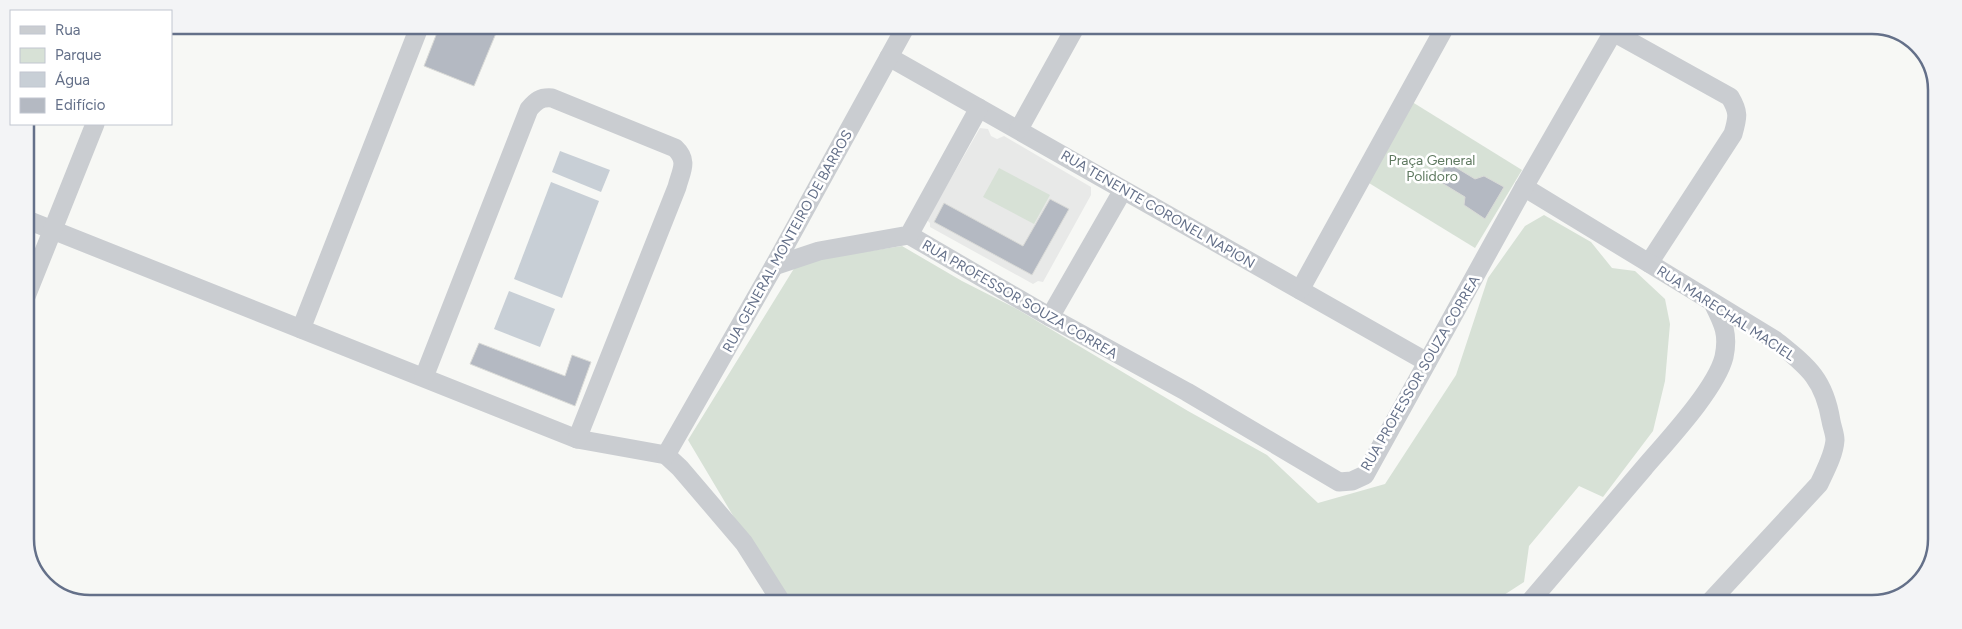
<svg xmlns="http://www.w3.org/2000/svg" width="1962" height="629" viewBox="0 0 1962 629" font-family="Figtree,sans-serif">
	<rect width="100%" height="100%" fill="#f7f8f5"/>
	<!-- built -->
	<path fill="#e8e9e8" d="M980,128l8,1 3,7 6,3 7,-3 87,51v8l-48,87 -5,-1 -5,3 -103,-57v-4l-3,-3z"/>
	<!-- green -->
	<g fill="#d7e1d6">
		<path d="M1409,100l113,70 -47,78 -111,-68z"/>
		<path d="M999,168l51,27 -16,29 -51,-27z"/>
		<path d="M1544,215l47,27 21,26 23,3 30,28 5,25 -5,57 -12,50 -50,66 -24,-11 -50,60 -5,36 -34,22 -705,-1 -97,-163 110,-178 104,-16 60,35 55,28 171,102 79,44 51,48 67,-19 71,-109 32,-97 37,-52z"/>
	</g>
	<!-- water -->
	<g fill="#c8cfd6">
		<path d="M560,151l50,19 -9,22 -49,-20z"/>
		<path d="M551,182l48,19 -37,97 -48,-19z"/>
		<path d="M509,291l46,18 -15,38 -46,-18z"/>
	</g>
	<!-- building -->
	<g fill="#b4b9c2" stroke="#d9dad7">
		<path d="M440,25l59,1 -25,60 -50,-20z"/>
		<path d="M1447,162l28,17 9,-3 20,11 -19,32 -21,-14 1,-8 -28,-17z"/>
		<path d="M1050,199l19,10 -37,66 -98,-53 10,-19 79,43z"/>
		<path d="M479,343l86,33 7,-21 19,7 -16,44 -105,-42z"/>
	</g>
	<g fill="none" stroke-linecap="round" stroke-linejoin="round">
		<!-- minor -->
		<g stroke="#cacdd1" stroke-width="19">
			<path d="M1613,32l117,65c9,15 8,20 3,37l-84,129"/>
			<path d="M889,57l538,305"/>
			<path d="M1019,129l57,-103"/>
			<path d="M1524,187l251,153c32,26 49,38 56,81 1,6 4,13 4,19 -1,15 -10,31 -16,44l-111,120"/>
			<path d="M25,219l552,220 89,16 14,13 64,75 38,60"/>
			<path d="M909,235l141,82 137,75 152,90 13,-1 13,-6 159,-288 92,-160"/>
			<path d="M774,266l45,-15 90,-16 70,-127"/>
			<path d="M1300,290l145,-263"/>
			<path d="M25,299l70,-175"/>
			<path d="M1050,317l73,-127"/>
			<path d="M301,329l119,-304"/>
			<path d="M424,377l105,-268c7,-8 11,-12 23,-11l123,50c14,13 6,23 2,39l-100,252"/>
			<path d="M666,455l108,-189 132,-240"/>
			<path d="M1528,604c39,-46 78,-91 116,-136 23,-27 72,-79 80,-111 5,-23 -1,-34 -11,-54"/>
		</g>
	</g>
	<g text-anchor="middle" stroke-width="5" stroke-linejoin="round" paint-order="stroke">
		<!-- park labels -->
		<g font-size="14" fill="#607a61" stroke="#fff">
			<text x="1432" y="165">Praça General<tspan x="1432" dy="16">Polidoro</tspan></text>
		</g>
		<!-- street labels -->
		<g font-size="14" fill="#647089" stroke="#fff">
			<text transform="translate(1158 209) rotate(30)" y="5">RUA TENENTE CORONEL NAPION</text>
			<text transform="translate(787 241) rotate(-61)" y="5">RUA GENERAL MONTEIRO DE BARROS</text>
			<text transform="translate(1020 299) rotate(30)" y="5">RUA PROFESSOR SOUZA CORREA</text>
			<text transform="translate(1726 313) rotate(33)" y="5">RUA MARECHAL MACIEL</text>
			<text transform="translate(1420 373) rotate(-60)" y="5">RUA PROFESSOR SOUZA CORREA</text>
		</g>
	</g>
	<!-- crop -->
	<path d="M0 0H1962V629H0ZM90 34H1872A56 56 0 0 1 1928 90V539A56 56 0 0 1 1872 595H90A56 56 0 0 1 34 539V90A56 56 0 0 1 90 34Z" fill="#f3f4f6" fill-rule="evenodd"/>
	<path fill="none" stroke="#647089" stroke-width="2.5" d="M90 34H1872A56 56 0 0 1 1928 90V539A56 56 0 0 1 1872 595H90A56 56 0 0 1 34 539V90A56 56 0 0 1 90 34Z"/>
	<!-- legend -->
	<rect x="10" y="10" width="162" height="115" fill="#ffffff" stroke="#c1c6d0"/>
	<rect x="20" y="26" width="25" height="8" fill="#cacdd1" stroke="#c1c6d0"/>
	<text x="55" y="35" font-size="15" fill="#647089">Rua</text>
	<rect x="20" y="48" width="25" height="15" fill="#d7e1d6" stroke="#c1c6d0"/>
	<text x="55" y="60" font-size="15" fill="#647089">Parque</text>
	<rect x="20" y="72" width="25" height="15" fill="#c8cfd6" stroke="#c1c6d0"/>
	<text x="55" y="85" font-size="15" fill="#647089">Água</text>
	<rect x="20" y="98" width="25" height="15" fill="#b4b9c2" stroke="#c1c6d0"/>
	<text x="55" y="110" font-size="15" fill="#647089">Edifício</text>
</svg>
